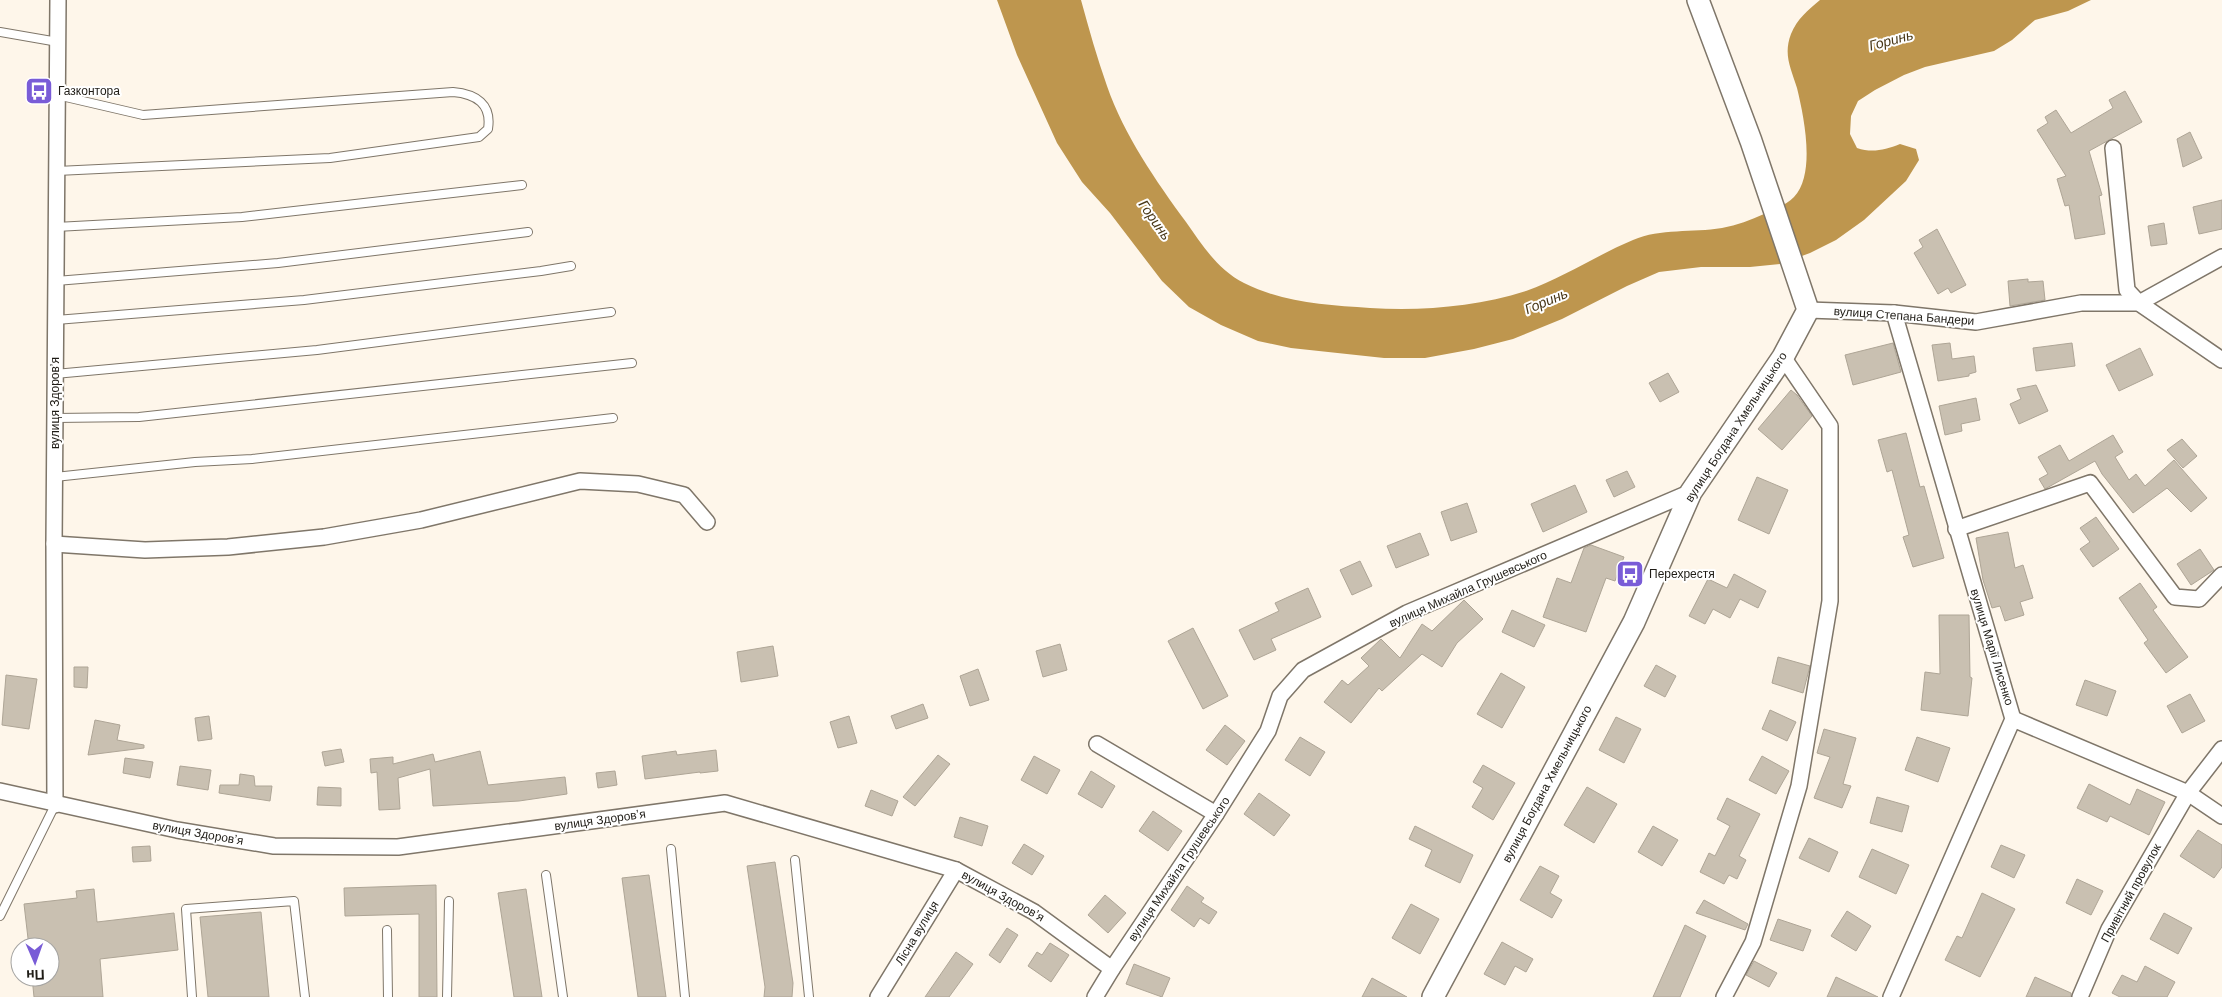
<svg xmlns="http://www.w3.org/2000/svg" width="2222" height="997" viewBox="0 0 2222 997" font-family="Arial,sans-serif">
	<rect width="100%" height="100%" fill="#fef6ea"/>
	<!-- water -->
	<path fill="#be964e" d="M997,0h84c8,29 16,58 26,86 17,49 49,95 79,136 16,23 32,48 58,61 40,20 82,22 126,25 52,3 106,-1 156,-17 37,-13 71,-36 107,-51 28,-12 59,-7 89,-12 15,-3 29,-8 42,-14 11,-5 22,-9 30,-17 22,-23 10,-80 3,-109 -6,-20 -14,-33 -6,-54 6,-15 17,-24 29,-34h271l-23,11 -33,9 -23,20 -18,11 -69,16 -21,8 -29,15 -17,11 -7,15 -1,18 7,14c15,5 28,2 43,-4l16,5 3,11 -13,21 -42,39 -28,20 -26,13 -30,11 -30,3h-49l-42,5 -32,14 -65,33 -49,20 -39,10 -49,9h-41l-93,-10 -33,-7 -37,-16 -32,-18 -27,-26 -52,-68 -28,-31 -25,-39 -40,-88z"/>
	<!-- building -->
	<g fill="#c9c0b1" stroke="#aea596">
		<path d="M2125,91l17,31 -53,29 13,44 -3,1 6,38 -30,5 -6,-34 -4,1 -8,-27 9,-3 -29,-46 11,-7 -3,-6 11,-7 15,23 42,-25 -4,-8z"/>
		<path d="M2190,132l12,26 -19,9 -6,-28z"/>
		<path d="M2222,200v29l-23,5 -6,-27z"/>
		<path d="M2164,223l3,21 -16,2 -3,-20z"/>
		<path d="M1937,229l29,56 -15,8 -3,-5 -10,6 -24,-41 9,-6 -4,-7z"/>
		<path d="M2028,279v3l15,-1 2,19 -35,6 -2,-25z"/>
		<path d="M1893,343l8,29 -48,13 -8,-30z"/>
		<path d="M1950,343l2,16 22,-3 2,16 -7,2v2l-31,5 -6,-36z"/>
		<path d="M2072,343l3,23 -39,5 -3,-23z"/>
		<path d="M2140,348l13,27 -34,16 -13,-26z"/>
		<path d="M1668,373l11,19 -19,10 -11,-19z"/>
		<path d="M2036,385l12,26 -29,13 -9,-20 11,-5 -4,-10z"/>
		<path d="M1791,390l6,5 15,21 -30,34 -24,-21z"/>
		<path d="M1976,398l4,22 -19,4 1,7 -17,4 -6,-29z"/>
		<path d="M1906,433l14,54 4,-1 20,72 -31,9 -10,-30 6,-2 -17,-65 -5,2 -9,-32z"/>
		<path d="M2113,435l10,17 -8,5 14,23 7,-6 9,12 29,-26 33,38 -16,14 -24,-24 -34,25 -31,-39 -7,-13 -50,28 -6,-10 9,-5 -10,-17 22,-12 9,16z"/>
		<path d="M2182,439l15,17 -14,12 -16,-18z"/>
		<path d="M1627,471l8,16 -21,10 -8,-17z"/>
		<path d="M1757,477l31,13 -19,44 -31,-14z"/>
		<path d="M1575,485l12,27 -44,20 -12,-28z"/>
		<path d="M1467,503l10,29 -26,9 -10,-29z"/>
		<path d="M2096,517l23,32 -26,18 -13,-18 10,-7 -10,-14z"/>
		<path d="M2008,532l7,36 8,-3 10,33 -13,4 4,13 -19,6 -5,-15 -8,2 -9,-28 -7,-42z"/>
		<path d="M1420,533l9,22 -33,13 -9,-22z"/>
		<path d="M1591,545l33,12 -9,24 -9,-3 -20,54 -43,-15 14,-39 14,5 13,-35z"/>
		<path d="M2200,549l14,21 -23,15 -14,-21z"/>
		<path d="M1360,561l12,25 -20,9 -12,-25z"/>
		<path d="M1734,574l32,17 -8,17 -18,-9 -10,19 -17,-9 -8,15 -16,-8 19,-37 19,9z"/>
		<path d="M2140,583l17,24 -4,3 35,47 -22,16 -22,-30 4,-3 -29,-42z"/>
		<path d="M1308,588l13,29 -50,22 5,11 -22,10 -15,-30 40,-19 -4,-8z"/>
		<path d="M1464,600l19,19 -26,24 -15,24 -20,-13 -40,37 -3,-3 -28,35 -27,-21 18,-22 6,5 21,-19 -8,-8 20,-19 19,19 22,-34 10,7z"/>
		<path d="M1512,610l33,15 -11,22 -32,-15z"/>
		<path d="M1939,615h30l1,62 2,1 -4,38 -47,-6 4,-38 15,2z"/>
		<path d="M1193,628l35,68 -25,13 -35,-68z"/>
		<path d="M1060,644l7,26 -24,7 -7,-26z"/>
		<path d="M773,646l5,30 -37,6 -4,-30z"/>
		<path d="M1778,657l32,9 -7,27 -31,-10z"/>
		<path d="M1656,665l20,11 -11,21 -21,-11z"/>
		<path d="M74,667h14l-1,21 -13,-1z"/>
		<path d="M978,669l11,31 -19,6 -10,-30z"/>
		<path d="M1501,673l24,14 -23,41 -25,-14z"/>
		<path d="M6,675l31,4 -8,50 -27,-4z"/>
		<path d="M2085,680l31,11 -9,25 -31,-11z"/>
		<path d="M2190,694l15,27 -23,12 -15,-27z"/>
		<path d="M923,704l5,14 -32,11 -5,-13z"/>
		<path d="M1770,710l26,12 -9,19 -25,-12z"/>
		<path d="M209,716l3,23 -14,2 -3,-23z"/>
		<path d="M849,716l8,27 -19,5 -8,-26z"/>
		<path d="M1616,717l25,12 -17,34 -25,-13z"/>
		<path d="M95,720l25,5 -3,15 27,5v3l-56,7z"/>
		<path d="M1225,725l20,16 -18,24 -21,-15z"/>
		<path d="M1824,729l32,9 -13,46 8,2 -9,22 -28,-10 16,-41 -13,-4z"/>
		<path d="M1300,737l25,15 -15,24 -25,-16z"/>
		<path d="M1917,737l33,11 -12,34 -33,-12z"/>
		<path d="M341,749l3,13 -19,4 -3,-14z"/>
		<path d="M716,750l2,21 -18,2v-1l-55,7 -3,-23 34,-5 1,4z"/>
		<path d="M480,751l8,34 77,-8 2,17 -48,7 -86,5 -3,-37 -32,9 2,31 -21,1 -2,-38 -6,1 -1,-14 23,-2v7l40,-10 2,8z"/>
		<path d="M938,755l12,9 -35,42 -12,-9z"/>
		<path d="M1034,756l26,14 -13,24 -26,-14z"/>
		<path d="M1762,756l27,15 -13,23 -27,-14z"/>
		<path d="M125,758l28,4 -3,16 -27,-5z"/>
		<path d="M1483,765l32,18 -22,37 -21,-13 11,-19 -10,-6z"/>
		<path d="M180,766l31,4 -3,20 -31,-5z"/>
		<path d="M615,771l2,14 -19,3 -2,-15z"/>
		<path d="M1091,771l24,15 -13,22 -24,-14z"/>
		<path d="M240,774l14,2 1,10h17l-2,15 -51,-8 1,-8h19z"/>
		<path d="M2089,784l41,21 7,-16 28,13 -16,33 -39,-19 -3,6 -30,-14z"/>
		<path d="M318,787l23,1v18l-24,-1z"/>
		<path d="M1587,787l30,17 -23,39 -30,-18z"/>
		<path d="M871,790l27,11 -6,15 -27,-10z"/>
		<path d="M1259,793l31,22 -16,21 -30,-22z"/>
		<path d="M1877,797l32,9 -7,26 -32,-9z"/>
		<path d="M1727,798l33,16 -21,42 7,4 -9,19 -8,-4 -5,9 -24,-12 9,-19 6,3 15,-30 -13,-7z"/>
		<path d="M1153,811l29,20 -14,20 -29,-20z"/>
		<path d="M960,817l28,9 -6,20 -28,-9z"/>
		<path d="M1415,826l58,29 -13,28 -35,-17 7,-16 -23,-11z"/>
		<path d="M1653,826l25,14 -16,26 -24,-14z"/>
		<path d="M2198,830l24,15v22l-8,11 -34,-22z"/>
		<path d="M1809,838l29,14 -9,20 -30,-14z"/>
		<path d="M1024,844l20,12 -12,19 -20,-12z"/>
		<path d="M2001,845l24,10 -11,23 -23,-11z"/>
		<path d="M150,846l1,15 -18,1 -1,-15z"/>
		<path d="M1872,849l37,16 -13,29 -37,-17z"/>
		<path d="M775,862l18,121 -1,14h-28l1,-10 -18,-121z"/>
		<path d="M1540,866l19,10 -9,17 12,7 -10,18 -32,-18z"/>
		<path d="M649,875l17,122h-28l-16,-119z"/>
		<path d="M2077,879l26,12 -12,24 -25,-12z"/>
		<path d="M436,885l1,112h-18v-83l-74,2 -1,-28z"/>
		<path d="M1187,886l17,12 -3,4 16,10 -8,12 -9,-6 -6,9 -23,-17z"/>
		<path d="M94,889l3,33 77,-9 4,37 -78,9 3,38h-69l-2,-20h18v-30h-21l-5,-43 53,-6 -1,-7z"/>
		<path d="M526,889l16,108h-28l-16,-104z"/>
		<path d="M1982,893l33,16 -35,68 -35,-17 12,-24 5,2z"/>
		<path d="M1105,895l21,18 -18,20 -20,-18z"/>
		<path d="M1704,900l44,24 -3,6 -49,-17z"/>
		<path d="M1411,904l28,15 -19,35 -28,-16z"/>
		<path d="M1847,911l24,15 -15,25 -25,-15z"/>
		<path d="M261,912l8,85h-61l-8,-80z"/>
		<path d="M2164,913l28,15 -14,26 -28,-15z"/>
		<path d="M1778,919l33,11 -8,21 -33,-11z"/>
		<path d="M1685,925l21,11 -26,61h-27z"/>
		<path d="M1007,928l11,7 -18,28 -11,-8z"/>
		<path d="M1502,942l31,17 -7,13 -11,-6 -10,19 -21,-11z"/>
		<path d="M1050,943l19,12 -18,27 -23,-16 9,-14 5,3z"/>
		<path d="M956,952l17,12 -24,33h-24z"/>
		<path d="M1754,961l23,12 -8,14 -23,-12z"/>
		<path d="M1134,964l36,14 -8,19 -36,-13z"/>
		<path d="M2145,966l30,16 -8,15h-47l-8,-4 10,-18 15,7z"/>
		<path d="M1836,977l42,20h-51z"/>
		<path d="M2035,977l36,16v4h-45z"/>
		<path d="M1372,978l35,19h-45z"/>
	</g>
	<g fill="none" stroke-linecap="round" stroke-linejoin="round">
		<!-- lane casing -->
		<g stroke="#7f7669" stroke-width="10">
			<g id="lane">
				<path d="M0,32l58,10"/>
				<path d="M57,171l273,-13 149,-21 9,-8c4,-25 -12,-35 -35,-37l-310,23 -86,-20"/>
				<path d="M56,227l186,-10 280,-32"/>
				<path d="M56,281l222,-18 250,-31"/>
				<path d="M56,320l248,-20 237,-29 30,-5"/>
				<path d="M55,374l262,-24 294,-38"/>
				<path d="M55,418l84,-1 493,-54"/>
				<path d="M55,477l140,-15 57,-3 361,-41"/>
				<path d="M671,849l14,148"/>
				<path d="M795,860l14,137"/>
				<path d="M546,875l17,122"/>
				<path d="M0,916l55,-111"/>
				<path d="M387,930l1,67"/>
				<path d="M192,997l-6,-88 108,-8 11,96"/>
				<path d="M447,997l2,-96"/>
			</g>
		</g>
		<!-- street casing -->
		<g stroke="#7f7669" stroke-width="18">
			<g id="street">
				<path d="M2113,148l14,142 12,13 83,-46"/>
				<path d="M1808,310l86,3 82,9 105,-19h58l83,57"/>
				<path d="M1956,529l134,-46 85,114 24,2 23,-24"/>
				<path d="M54,544l91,6 83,-3 96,-10 97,-17 159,-39 58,3 46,11 23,27"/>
				<path d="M2013,719l175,74 -79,136 -29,68"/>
				<path d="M1097,744l119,70"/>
				<path d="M2222,749l-34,44 34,23"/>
				<path d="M0,791l177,39 97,16 124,1 327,-44 231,67 78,42 78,57"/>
				<path d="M55,805l-1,-261 4,-544"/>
				<path d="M878,997l78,-127"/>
				<path d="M1095,997l17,-28 104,-155 52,-83 12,-35 23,-26 104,-57 284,-121"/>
				<path d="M1724,997l29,-55 46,-156 31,-185v-175l-47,-69"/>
				<path d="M1891,997l122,-278 -119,-406"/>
			</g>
		</g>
		<!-- secondary casing -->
		<g stroke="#7f7669" stroke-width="24">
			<path id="secondary" d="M1433,997l201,-375 57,-130 92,-135 25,-47 -57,-169 -53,-141"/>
		</g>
		<!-- lane -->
		<use href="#lane" stroke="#fff" stroke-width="8"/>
		<!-- street -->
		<use href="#street" stroke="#fff" stroke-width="15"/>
		<!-- secondary -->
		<use href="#secondary" stroke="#fff" stroke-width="21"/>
	</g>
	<!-- icons -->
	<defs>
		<g id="bus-square" transform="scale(1.4375)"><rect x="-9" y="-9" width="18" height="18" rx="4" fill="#795cd7" stroke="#fff"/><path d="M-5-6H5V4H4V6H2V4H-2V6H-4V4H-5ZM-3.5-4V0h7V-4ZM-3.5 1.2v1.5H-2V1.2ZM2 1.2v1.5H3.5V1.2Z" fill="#fff"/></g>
	</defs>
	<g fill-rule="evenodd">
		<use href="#bus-square" x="39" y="91"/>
		<use href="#bus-square" x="1630" y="574"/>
	</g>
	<g text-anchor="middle" stroke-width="4" stroke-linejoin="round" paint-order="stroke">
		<!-- poi labels -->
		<g font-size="12" fill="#1f1c16" stroke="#fff" text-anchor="start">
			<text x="58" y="95">Газконтора</text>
			<text x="1649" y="578">Перехрестя</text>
		</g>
		<!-- street labels -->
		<g font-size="12" fill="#1f1c16" stroke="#fff">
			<text transform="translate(1904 316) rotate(4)" y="4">вулиця Степана Бандери</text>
			<text transform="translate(55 403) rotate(-90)" y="4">вулиця Здоровʼя</text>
			<text transform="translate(1736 427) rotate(-57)" y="4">вулиця Богдана Хмельницького</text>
			<text transform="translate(1468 589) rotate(-24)" y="4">вулиця Михайла Грушевського</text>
			<text transform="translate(1992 647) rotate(73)" y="4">вулиця Марії Лисенко</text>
			<text transform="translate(1547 784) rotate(-62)" y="4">вулиця Богдана Хмельницького</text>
			<text transform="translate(600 820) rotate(-8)" y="4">вулиця Здоровʼя</text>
			<text transform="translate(198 833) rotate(10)" y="4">вулиця Здоровʼя</text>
			<text transform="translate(1179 869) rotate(-56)" y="4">вулиця Михайла Грушевського</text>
			<text transform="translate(2131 893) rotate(-61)" y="4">Привітний провулок</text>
			<text transform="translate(1003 896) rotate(29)" y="4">вулиця Здоровʼя</text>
			<text transform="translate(917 933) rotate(-59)" y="4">Лісна вулиця</text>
		</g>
		<!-- water labels -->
		<g font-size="14" font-style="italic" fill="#483717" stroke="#fff">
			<text transform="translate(1891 40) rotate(-15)" y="5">Горинь</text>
			<text transform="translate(1155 220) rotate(55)" y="5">Горинь</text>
			<text transform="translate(1546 301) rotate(-23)" y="5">Горинь</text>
		</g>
	</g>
	<!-- north arrow -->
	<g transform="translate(35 962) rotate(178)"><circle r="24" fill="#ffffff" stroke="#a5a4a2"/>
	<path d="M0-4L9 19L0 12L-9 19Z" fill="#795cd7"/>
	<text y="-8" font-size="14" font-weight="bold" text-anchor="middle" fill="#1f1c16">Пн</text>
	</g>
</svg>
